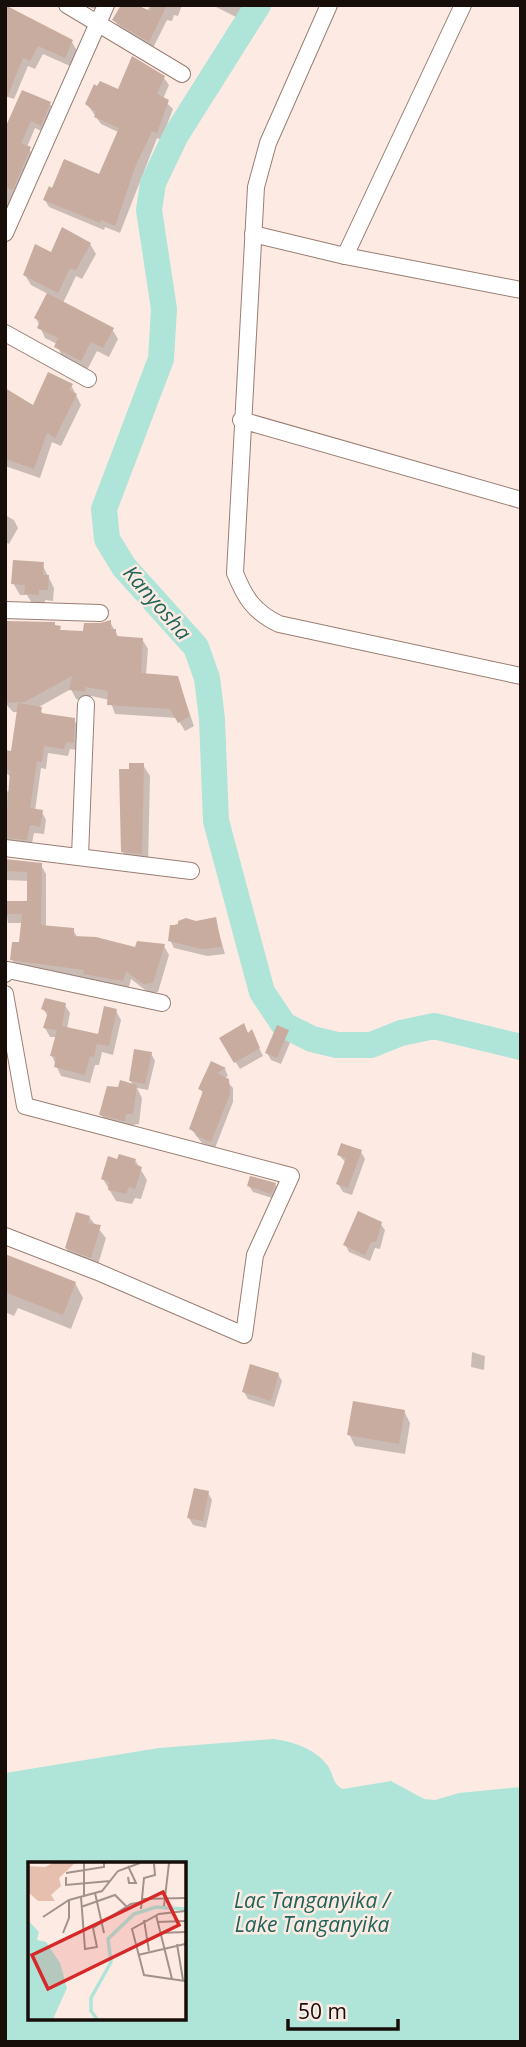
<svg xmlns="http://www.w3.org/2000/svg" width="526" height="2047" viewBox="0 0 526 2047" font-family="'Open Sans',sans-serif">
	<rect width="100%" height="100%" fill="#fdebe3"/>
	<!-- water -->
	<path fill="#afe4d9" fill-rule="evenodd" d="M273,1739c19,2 43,10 55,27 6,9 4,18 15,23l48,-8 33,18 11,1 24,-7 62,-6v255h-516v-269l154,-25zM30,1863h154v154h-154z"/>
	<!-- shadow -->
	<g fill="#0003">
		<path d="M5,5l67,37 5,9 -7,15 -27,-12 -8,15 -7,-3 -14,33 -9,-3z"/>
		<path d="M84,5h16l-3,5z"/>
		<path d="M150,5h32l-4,11 -4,-1 -2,6 -5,-1 -14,28 -34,-21 -5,-7 33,-8z"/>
		<path d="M212,5h36l-10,13z"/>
		<path d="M164,78l5,7 -6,14 10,10 -12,31 -4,-2 -37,95 -15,-6 -1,3 -55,-23 -4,-7 55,-24 18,-44 -17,-8 -14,-20z"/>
		<path d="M50,104l5,8 -10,21 -10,-5 -8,19 8,10 -25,56 -5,-2v-79z"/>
		<path d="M90,244l6,10 -14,25 -6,-3 -13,27 49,26 6,10 -9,18 -12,-6 -10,19 -25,-13 -5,-13 -12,-6 -9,-20 12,-24 -17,-9 -6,-10 27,-21z"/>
		<path d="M71,385l10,20 -20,41 -9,-4 -12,36 -35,-12v-76l29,17z"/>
		<path d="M5,515l9,5 4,8 -9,16 -4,-2z"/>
		<path d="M42,564l12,24 -1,13 -8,-1v6l-12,-1 -6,-10h-7l-7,-12z"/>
		<path d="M110,622l9,16 23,1 6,10 -2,26 31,2 17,49 -9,5 -8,-13 -62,-4 -5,-14 -19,-4 -1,6 -14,-3 -5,-10 -34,19 8,7 29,5 5,8 -2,22 -7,-1 -2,7 -20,-3 -2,16 -5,-1 -6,43 7,1 4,8 -2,14 -10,-1 -3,15h-26v-56l4,-1 2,-14 -6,-5v-20l7,1 7,-41h-6l-8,-9v-80l80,10z"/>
		<path d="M143,765l7,11 -2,89 -19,-2 -7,-12 9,-81z"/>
		<path d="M5,860l36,5 5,9v53l27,3 5,8 59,11 27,-3 5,9 -11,37 -9,1 -18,-14 -3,11 -111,-21 -5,-10 9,-15 2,-21h-15l-3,-20h23l1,-22 -24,-1z"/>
		<path d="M215,919l10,35 -18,2 -33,-8 -4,-8 2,-14 14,-6 10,3z"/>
		<path d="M64,1004l6,9 -3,16 33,7 16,-25 5,9 -8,35 -11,-3 -3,13h-4l-5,18 -29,-7 -9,-20 5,-19h-7l-5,-9 3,-11 -5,-9z"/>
		<path d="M288,1031l4,7 -11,26 -10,-4 -4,-7z"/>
		<path d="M248,1035l7,4 8,17 -23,13 -19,-30z"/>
		<path d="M151,1053l4,8 -7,29 -11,-2 5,10 -3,26 -7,1 -1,7 -23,-6 -7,-12 18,-25 14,-3 -2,-5z"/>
		<path d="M212,1063l13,6 3,7 -4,2 9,10v14l-18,46 -13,-5 -11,-14 13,-35 -4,-5z"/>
		<path d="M361,1152l4,7 -13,36 -9,-3 -5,-8 8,-21 -7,-8z"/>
		<path d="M135,1160l12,20 -6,19 -6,-1 -3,6 -16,-3 -13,-22z"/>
		<path d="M275,1184l4,7 -4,8 -22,-7 -4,-6z"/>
		<path d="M89,1217l17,21 -9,30 -24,-9 -7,-11z"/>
		<path d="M380,1223l5,7 -5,19 -5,-1 -5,13 -21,-9 -4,-8z"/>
		<path d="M5,1255l70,28 8,15 -12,31 -53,-21 -4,8 -9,-4z"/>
		<path d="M472,1352l13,4 -1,14 -13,-3z"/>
		<path d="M278,1374l4,7 -8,26 -26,-8 -4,-7z"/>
		<path d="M404,1411l6,12 -5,31 -50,-8 -6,-12z"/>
		<path d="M208,1493l4,7 -6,28 -13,-3 -4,-7z"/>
	</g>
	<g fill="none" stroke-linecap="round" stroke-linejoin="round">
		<!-- river -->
		<path stroke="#afe4d9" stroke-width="26" d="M258,5l-82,130 -23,48 -4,27 15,99 -3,50 -57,150 3,30 17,28 72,80 11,31 5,41 4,102 46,171 22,33 28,14 25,6h34l30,-12 33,-7 87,21"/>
	</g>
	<!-- building -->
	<g fill="#c8aca0">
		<path d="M5,5l68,35 -8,18 -27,-12 -8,15 -7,-3 -17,42z"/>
		<path d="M121,5h16l13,6 2,-6h15l-18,37 -37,-22z"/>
		<path d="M132,56l33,20 -8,18 12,6 -12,33 -5,-2 -16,34 -21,61 -14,-6 -1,3 -57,-23 6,-14 3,2 12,-29 35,15 20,-46 -25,-11 2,-5 -11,-8 9,-20 3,2 3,-5 18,8z"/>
		<path d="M22,90l29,12 -10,24 -10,-5 -10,22 10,4 -18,43 -8,-3v-59z"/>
		<path d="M62,227l29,16 -15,27 -6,-2 -12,25 -35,-18 12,-31 16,8z"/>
		<path d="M47,293l67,35 -11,20 -12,-6 -10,19 -27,-14 4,-9 -21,-10 3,-7 -6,-3z"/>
		<path d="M48,372l25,12 -4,6 8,4 -22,44 -8,-5 -13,36 -29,-10v-71l28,17z"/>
		<path d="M13,560l31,2 -1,13h6l-1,15h-9v5l-15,-1 1,-9 -14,-1z"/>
		<path d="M111,620v9h5v7l27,2 -2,35 37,3 12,40 -12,7 -8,-14 -63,-4 1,-14 -22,-4 -1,5 -16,-2 3,-14 -47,26 -20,1v-82l50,1v3l6,1 -1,4 23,1 1,-8h16z"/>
		<path d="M18,703l24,4 -1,6 34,5 -1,25 -8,-1 -2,7 -20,-3 -2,16 -5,-1 -7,47 13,2 -3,17 -10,-2 -3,15 -22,-2 5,-68 -5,-1v-19l6,1z"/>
		<path d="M129,763h15l-2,91 -21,-2 -2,-83h10z"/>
		<path d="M5,859l37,4 -1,62 33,3v8l22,1 39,10 2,-6 28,3 -12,39 -10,1 -17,-13 -3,10 -40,-7 1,-4 -74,-10 2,-18h7l3,-28h-17v-13h22v-29l-22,-1z"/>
		<path d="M216,917l6,30 -20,2 -34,-8 2,-16h8v-4l8,-3 10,3z"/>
		<path d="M45,998l21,5 -4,23 36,8 6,-28 13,3 -8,37 -12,-2 -3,13 -4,-1 -5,19 -31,-8 2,-10 -6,-1 7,-26 -14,-2 5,-16 -7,-3z"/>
		<path d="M244,1023l4,10 4,-4 8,19 -26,15 -15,-25z"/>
		<path d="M277,1025l12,5 -12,28 -12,-5z"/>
		<path d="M134,1049l18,3 -7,32 -16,-3z"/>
		<path d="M211,1061l15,7 -9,5 12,6 1,15 -19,48 -15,-6 1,-3 -8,-4 14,-38 -5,-2z"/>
		<path d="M120,1080l17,5 -4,29h-7l-1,7 -26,-6 8,-29 11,1z"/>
		<path d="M341,1143l21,7 -14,38 -12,-4 10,-26 -9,-3z"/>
		<path d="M119,1154l17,5 -2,5 8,3 -7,22 -6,-2 -3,7 -18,-4 1,-8 -8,-3 7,-23 9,3z"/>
		<path d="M250,1176l26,7 -5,11 -24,-8z"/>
		<path d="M358,1211l24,11 -6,20h-5l-6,13 -22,-10z"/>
		<path d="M76,1212l14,4 -2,7 13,2 -10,33 -26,-10z"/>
		<path d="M5,1254l71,28 -13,33 -58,-23z"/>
		<path d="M250,1364l29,9 -8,28 -29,-9z"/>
		<path d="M353,1401l52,9 -6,34 -52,-9z"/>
		<path d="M194,1488l15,3 -6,30 -16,-3z"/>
	</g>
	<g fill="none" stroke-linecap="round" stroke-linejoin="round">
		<!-- street casing -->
		<g stroke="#997e73" stroke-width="18">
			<g id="street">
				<path d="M67,5l115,69"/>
				<path d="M329,5l-61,138 -12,44 -21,386c10,25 19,39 44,51l242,52"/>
				<path d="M5,233l101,-228"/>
				<path d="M253,234l92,22 176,34"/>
				<path d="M345,256l118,-251"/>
				<path d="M5,333l83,46"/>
				<path d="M241,420l280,80"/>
				<path d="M5,610l95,3"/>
				<path d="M5,848l186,23"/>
				<path d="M80,856l6,-152"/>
				<path d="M5,974l3,-4 154,33"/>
				<path d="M5,994l20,112 266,70 -36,79 -11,80 -146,-63 -93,-36"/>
			</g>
		</g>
		<!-- street -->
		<use href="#street" stroke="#fff" stroke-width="16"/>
	</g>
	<g text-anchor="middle" stroke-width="5" stroke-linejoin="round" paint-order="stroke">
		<!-- water labels -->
		<g font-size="21" font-style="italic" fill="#1f6359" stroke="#fdebe3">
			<text transform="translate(157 603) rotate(49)" y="7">Kanyosha</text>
			<text x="312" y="1908">Lac Tanganyika /<tspan x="312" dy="24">Lake Tanganyika</tspan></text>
		</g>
	</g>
	<!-- overview -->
	<g transform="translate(28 1862)">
		<rect width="158" height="158" fill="#fdebe3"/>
		<path d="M25,1h22l-16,15 2,8 -10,9 4,6h-17l-10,-9v-26l17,1z" fill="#e6bfae"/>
		<path d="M0,58l11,12 -2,8 9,2 14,21 7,25 -14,31h-25z" fill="#afe4d9"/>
		<path fill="none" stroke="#afe4d9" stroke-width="3.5" d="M69,157l-6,-8v-13l20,-36 -3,-23 26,-25 22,-7 29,2"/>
		<path fill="none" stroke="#a1938c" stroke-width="2" d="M38,11l38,-6v-4M38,15v8l44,-4M100,15l1,6h7l-8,-17M67,31l9,40M56,34v-33M53,35l4,52 12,-2 -4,-19 38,-24 11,-2M114,37l43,-1M136,44l5,-43M53,45l34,-12 11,11M113,47l3,-31 11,-3 -1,-11M157,49l-26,3 -27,15 12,46 41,6M128,53l16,64M15,55l26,-17 33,-9 16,-20 22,-8M116,58l5,31M129,60l28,-1M35,71l6,-15v-18M132,71l25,-1M149,82l6,36M110,93l47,-11"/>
		<path fill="#d62828" fill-opacity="0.15" stroke="#d62828" stroke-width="3.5" d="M135,30l16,33 -131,64 -16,-34z"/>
		<rect width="158" height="158" fill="none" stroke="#170e0a" stroke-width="3.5"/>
	</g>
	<!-- border -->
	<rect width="526" height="2047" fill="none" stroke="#170e0a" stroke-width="14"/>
	<!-- scale -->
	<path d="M288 2019v10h110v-10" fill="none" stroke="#170e0a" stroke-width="3.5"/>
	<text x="298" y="2019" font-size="21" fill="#170e0a" stroke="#fdebe3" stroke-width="5" paint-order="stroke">50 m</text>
</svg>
